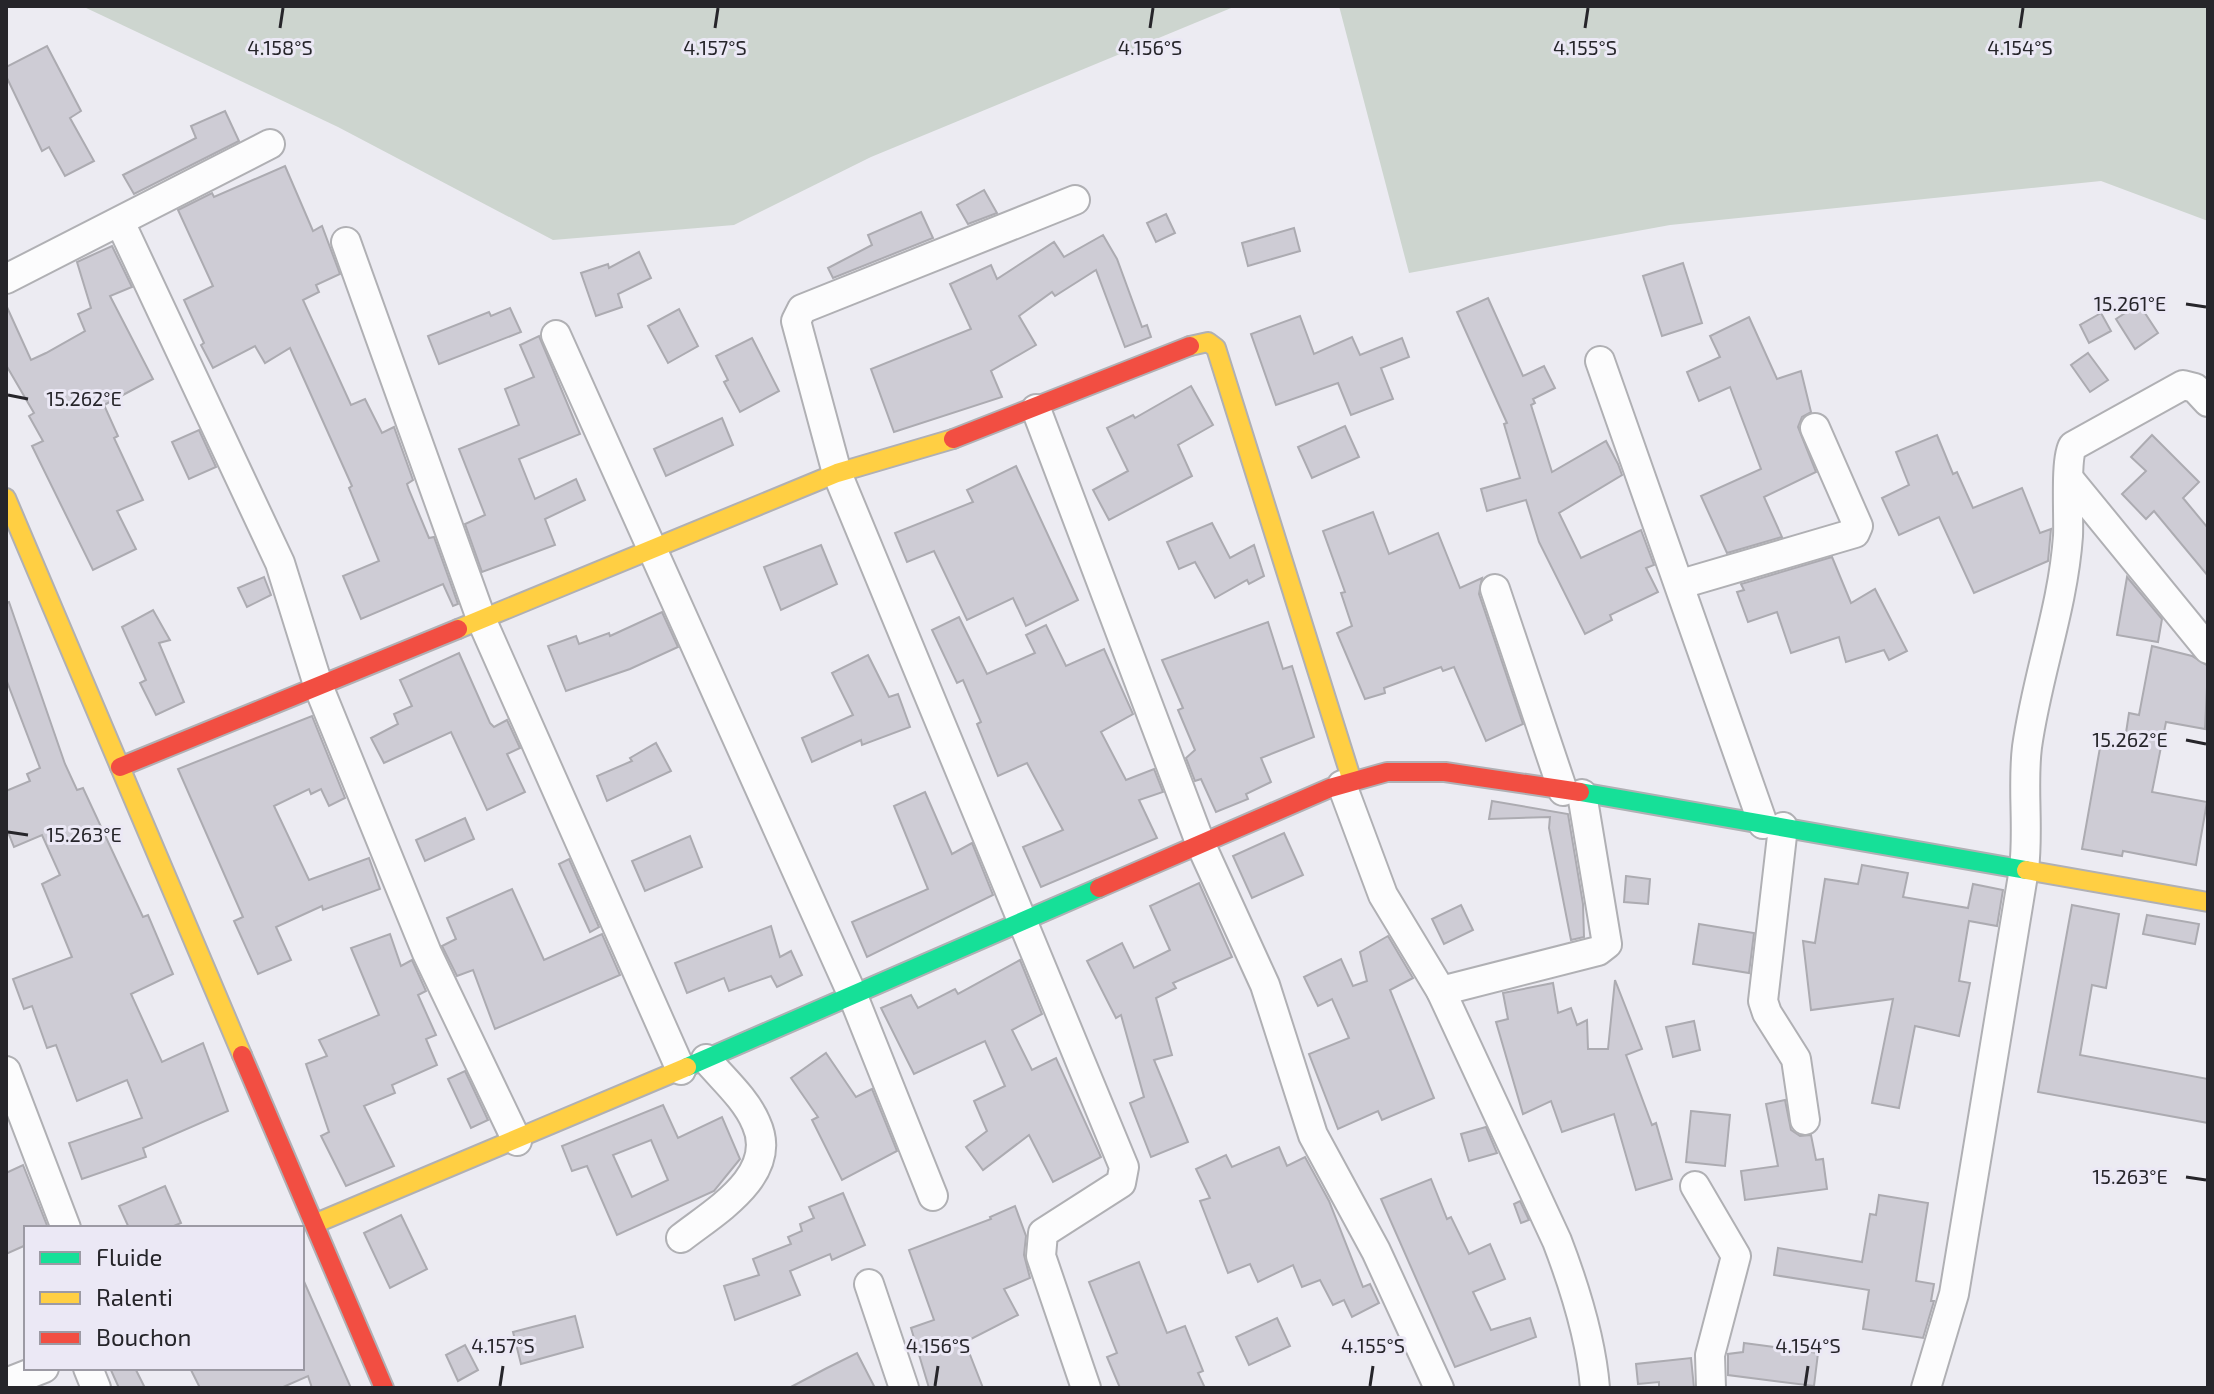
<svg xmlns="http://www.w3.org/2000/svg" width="2214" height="1394" viewBox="0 0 2214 1394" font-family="'Exo 2',sans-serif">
	<rect width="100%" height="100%" fill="#ecebf2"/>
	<!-- green -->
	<g fill="#cdd5cf">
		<path d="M82,6h1154l-365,151 -137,68 -181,15 -215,-113z"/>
		<path d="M1339,6h869v215l-107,-40 -431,44 -261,48z"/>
	</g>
	<!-- building -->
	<g fill="#ceccd5" stroke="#acabb1" stroke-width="2" fill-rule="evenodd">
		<path d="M47,46l34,65 -11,7 24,43 -29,15 -16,-29 -7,4 -36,-75v-9z"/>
		<path d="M225,111l14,30 -105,53 -11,-19 73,-37 -5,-12z"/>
		<path d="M285,166l28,65 9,-5 18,48 -24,11 3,7 -16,8 48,105 14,-6 17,34 12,-6 19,53 -6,4 2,6 20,48 5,-1 24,67 -5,2 -10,-22 -82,35 -18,-43 36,-15 -30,-73 3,-2 -62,-138 -25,15 -10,-17 -42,22 -12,-23 3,-2 -20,-43 29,-14 -35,-76 34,-17 2,4z"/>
		<path d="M984,190l13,23 -29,11 -11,-19z"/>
		<path d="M921,212l12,26 -100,40 -5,-10 44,-23 -4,-10z"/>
		<path d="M1166,214l9,19 -19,9 -9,-19z"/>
		<path d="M1294,228l6,23 -52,15 -6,-23z"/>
		<path d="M1103,235l14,24 25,68 5,-2 4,12 -26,10 -29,-77 -41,26 -3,-4 -33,24 17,29 -45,26 11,26 -108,35 -23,-63 100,-40 -21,-45 41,-19 6,14 57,-37 10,15z"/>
		<path d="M112,246l20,41 -22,9 43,83 -49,26 14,31 -4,2 29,62 -26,11 19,38 -43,21 -61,-124 11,-5 -14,-25 5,-3 -28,-48v-60l25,55 15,-7 39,-22 -7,-17 13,-6 -14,-46z"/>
		<path d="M639,252l12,26 -33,16 4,13 -26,9 -15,-43 27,-9 1,4z"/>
		<path d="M1683,263l19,60 -40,13 -19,-60z"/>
		<path d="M1488,298l35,78 21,-10 11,22 -22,11 2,4 -4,2 21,67 54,-31 12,23 4,11 -63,38 22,45 60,-28 13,35 -8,3 12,24 -48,23 2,5 -27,14 -46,-92 -13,-42 -39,11 -6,-22 39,-11 -16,-54 3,-1 -50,-111z"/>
		<path d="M2139,304l19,29 -23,16 -19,-30z"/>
		<path d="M510,308l11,24 -82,32 -11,-28 61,-24 2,4z"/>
		<path d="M679,309l19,37 -30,17 -20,-37z"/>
		<path d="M2101,313l10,18 -22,12 -9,-18z"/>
		<path d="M1300,316l14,38 38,-17 8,18 42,-17 7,19 -28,11 12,31 -42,16 -13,-32 -62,22 -25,-71z"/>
		<path d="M1749,317l28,62 24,-8 10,41 -9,5 -4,10 18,45 -52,25 18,40 -55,16 -26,-57 60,-27 -31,-82 -31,14 -12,-29 33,-15 -10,-21z"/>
		<path d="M539,336l41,98 -61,25 16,40 41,-20 9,21 -40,19 10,26 -73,27 -17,-48 20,-9 -26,-66 60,-24 -14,-36 29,-12 -14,-32z"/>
		<path d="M752,338l27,53 -39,21 -16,-30 4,-2 -12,-24z"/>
		<path d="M2088,353l20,27 -18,12 -19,-27z"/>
		<path d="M1191,386l22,39 -35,20 14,31 -83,44 -16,-30 35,-19 -21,-43 26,-13 2,3z"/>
		<path d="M722,418l11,27 -67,31 -12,-27z"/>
		<path d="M1345,426l14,31 -47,21 -14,-31z"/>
		<path d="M199,430l17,37 -27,12 -17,-37z"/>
		<path d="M1937,435l16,39 4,-2 16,36 49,-20 18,45 11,-4 -3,32 -74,32 -35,-76 -40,18 -17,-37 27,-13 -13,-33z"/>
		<path d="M2152,435l47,47 -16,16 25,30v48l-54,-65 -8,8 -24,-25 24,-23 -15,-14z"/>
		<path d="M1016,466l62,134 -52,26 -13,-28 -46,22 -33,-69 -27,11 -12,-29 78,-31 -6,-12z"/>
		<path d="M1373,512l16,42 49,-21 22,55 22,-10 -3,16 44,130 -37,17 -32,-74 -11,4 -2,-4 -57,21 1,5 -20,6 -28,-66 15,-7 -11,-33 4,-1 -22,-61z"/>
		<path d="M1212,523l18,35 24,-13 10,31 -15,8 -2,-4 -32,18 -20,-36 -16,7 -12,-27z"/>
		<path d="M821,545l16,39 -56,26 -17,-43z"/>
		<path d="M1832,557l19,46 24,-14 32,62 -18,9 -5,-10 -38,12 -7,-25 -48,16 -14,-41 -29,10 -11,-30 7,-2 -3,-6z"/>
		<path d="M264,577l7,18 -24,12 -9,-19z"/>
		<path d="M2127,577l35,42 -4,23 -41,-7z"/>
		<path d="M9,602l56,162 12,26 6,-2 60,129 5,-2 25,59 -42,20 31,68 41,-19 25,68 -85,37 3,9 -64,22 -13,-36 73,-25 -15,-38 -50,21 -21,-56 -9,3 -15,-42 -8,3 -11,-30 59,-22 -30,-73 18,-9 -18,-40 -28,12 -8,-20v-36l24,-10 -3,-7 13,-6 -34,-89v-76z"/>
		<path d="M153,610l17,30 -11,3 25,59 -28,13 -16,-32 6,-3 -24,-53z"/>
		<path d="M662,612l16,35 -48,22 -64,22 -18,-45 28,-10 3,8 30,-11 1,3z"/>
		<path d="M959,617l28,57 48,-21 -9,-18 20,-10 20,41 38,-17 29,65 -32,18 25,48 28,-11 9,23 -24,8 18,38 -116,49 -18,-40 40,-17 -36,-67 -29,13 -21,-52 4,-2 -18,-42 -6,3 -25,-53z"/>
		<path d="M1268,622l15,47 9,-3 22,71 -53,21 10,24 -25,12 2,5 -32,13 -15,-33 -6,2 -9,-23 9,-8 -17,-40 5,-2 -21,-48z"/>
		<path d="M2152,646l40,10 16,10 -3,63 -39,-7 -14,70 55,10 -11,63 -73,-14 -1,5 -40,-7 19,-107 23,4 5,-33 10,2z"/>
		<path d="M459,653l31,70 4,4 13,-7 13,28 -13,6 18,38 -38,18 -36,-78 -67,31 -13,-25 27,-14 -4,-10 18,-8 -12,-26z"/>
		<path d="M868,655l21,42 9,-3 12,33 -48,18 -1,-5 -49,22 -10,-24 51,-23 -21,-42z"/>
		<path d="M312,716l33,82 -16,8 -8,-17 -10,5 -2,-5 -35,17 35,74 60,-22 11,31 -57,21 -1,-4 -46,21 15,33 -33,14 -24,-53 9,-4 -65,-148z"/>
		<path d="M656,743l15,28 -64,30 -10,-25 35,-15 -2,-3z"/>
		<path d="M925,792l27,62 20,-11 21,52 -126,62 -15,-35 76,-33 -34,-83z"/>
		<path d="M1492,801l76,13 15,90 1,33 -13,3 -22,-112 1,-11 -61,2z"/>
		<path d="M465,818l9,21 -49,22 -9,-21z"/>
		<path d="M1284,833l19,42 -51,23 -19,-42z"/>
		<path d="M690,836l12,31 -57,24 -13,-30z"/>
		<path d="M569,859l30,68 -9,5 -31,-68z"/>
		<path d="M1862,865l46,8 -5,24 65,11 5,-24 30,6 -6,36 -28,-5 -10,60 11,2 -11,53 -44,-10 -16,82 -27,-5 21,-104 -82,11 -8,-69 12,2 10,-64 33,5z"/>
		<path d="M1626,876l24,3 -2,25 -24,-2z"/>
		<path d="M1199,883l33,74 -59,26 3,5 -20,10 16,57 -18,5 34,82 -37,15 -21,-54 14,-6 -23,-82 -5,3 -29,-57 35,-18 12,25 36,-18 -20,-44z"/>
		<path d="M512,889l32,71 58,-26 18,41 -125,54 -22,-59 -16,6 -15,-30 14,-7 -9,-21z"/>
		<path d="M1461,905l12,25 -29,14 -12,-25z"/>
		<path d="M2072,905l47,9 -13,74 -14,-3 -12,70 128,24v44l-170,-31z"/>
		<path d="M2147,915l52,9 -4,20 -52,-10z"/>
		<path d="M1699,924l55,9 -5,40 -56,-9z"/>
		<path d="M771,926l9,31 11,-6 11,24 -25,12 -6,-11 -42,15 -5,-13 -37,15 -12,-30z"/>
		<path d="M390,934l11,32 11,-6 14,31 -8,4 18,40 -10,4 11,26 -45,20 3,8 -31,13 30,60 -48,20 -25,-50 8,-4 -23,-68 21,-8 -8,-16 60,-25 -28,-67z"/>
		<path d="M1388,936l25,42 -23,12 44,108 -52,22 -4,-9 -40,18 -29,-75 40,-16 -17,-39 -14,7 -14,-29 37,-18 12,27 14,-5 -7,-29z"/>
		<path d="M1020,960l22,54 -30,16 20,40 24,-12 45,99 -48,25 -24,-47 -46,35 -17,-23 21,-16 -13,-30 31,-15 -20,-45 -71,33 -33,-66 30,-13 7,13 37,-19 3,5z"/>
		<path d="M1615,980l27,69 -16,6 26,70 4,-2 16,56 -36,11 -22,-76 -52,18 -11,-31 -28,13 -27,-92 12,-3 -5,-26 50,-10 5,30 13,-5 6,17 10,-5 1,29h20z"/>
		<path d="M1694,1021l6,29 -27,7 -7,-30z"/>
		<path d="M826,1053l30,44 16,-8 25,62 -55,29 -30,-60 6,-3 -27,-39z"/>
		<path d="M465,1071l23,49 -17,8 -23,-49z"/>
		<path d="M1785,1100l6,30 9,6 11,-1 5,25 7,-1 4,30 -82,11 -4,-29 37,-5 -12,-62z"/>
		<path d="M663,1105l15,33 44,-21 18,42 -26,32 -97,44 -30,-69 -15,5 -10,-25zM651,1140l17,40 -36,17 -19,-42z"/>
		<path d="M1691,1111l39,4 -5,51 -39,-4z"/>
		<path d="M1486,1127l11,26 -28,8 -8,-27z"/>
		<path d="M1279,1147l8,19 18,-9 24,44 34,86 7,-3 9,19 -27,14 -8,-17 -11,5 -13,-25 -18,7 -9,-22 -35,17 -8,-18 -22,9 -28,-72 10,-3 -14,-29 30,-14 6,12z"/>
		<path d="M23,1165l25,63h-22v17l-20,9v-81z"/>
		<path d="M1431,1179l16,40 4,-2 18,37 21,-10 15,35 -32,13 18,38 39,-12 6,19 -81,30 -74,-168z"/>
		<path d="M165,1186l16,37 -12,5h-40l-10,-22z"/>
		<path d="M843,1193l22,52 -33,15 -2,-6 -40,17 10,24 -65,25 -11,-34 35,-11 -6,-16 38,-15 -3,-7 14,-6 -2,-7 14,-6 -5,-11z"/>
		<path d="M1879,1195l49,8 -12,78 18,3 -3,17h3l-11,37 -60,-9 6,-39 -95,-15 4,-27 84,14 8,-48 6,1z"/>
		<path d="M1520,1201l9,19 -8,3 -7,-19z"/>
		<path d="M1015,1206l11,30 -2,19 6,23 -26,11 14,26 -53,27 18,46h-54l-18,-60 23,-8 -25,-70 82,-31 -1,-2z"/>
		<path d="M401,1215l26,54 -37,19 -26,-55z"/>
		<path d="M1139,1262l28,71 18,-7 18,45 -5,2 7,15h-85l-13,-31 10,-4 -28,-71z"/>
		<path d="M302,1277l49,111h-39l-4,-12 -27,12h-81l-10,-20h112z"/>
		<path d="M575,1316l8,31 -62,17 -8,-32z"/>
		<path d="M1277,1318l13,28 -41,19 -13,-28z"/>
		<path d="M1744,1343l74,10 -4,33 -86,-11v-21l15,-2z"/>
		<path d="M465,1345l13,25 -20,11 -12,-26z"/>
		<path d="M857,1353l18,35h-86l38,-20z"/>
		<path d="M1691,1358l3,30h-35v-6l-21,2 -2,-20z"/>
		<path d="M110,1368h25l10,20h-26z"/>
	</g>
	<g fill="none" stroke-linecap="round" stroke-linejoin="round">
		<!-- street casing -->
		<g stroke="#b0b0b4" stroke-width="32">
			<g id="street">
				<path d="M1075,200l-273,109 -6,12 41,152 287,694 -3,16 -78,50 -2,23 45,132"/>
				<path d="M120,222l160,341 39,125 108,265 90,188"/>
				<path d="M346,242l136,379 199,449"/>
				<path d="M6,279l264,-135"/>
				<path d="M556,335l297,661 80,200"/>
				<path d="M1600,361l163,463"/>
				<path d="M1036,409l165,436 64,140 48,150 63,116 63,137"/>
				<path d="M2070,480l138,169"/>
				<path d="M1681,584l174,-51 3,-7 -43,-98"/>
				<path d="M1495,589l68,202"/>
				<path d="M1342,785l41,110 58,96 116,250c18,47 34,97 38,147"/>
				<path d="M1783,827l-20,174 4,12 29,46 9,61"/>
				<path d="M1441,991l157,-40 9,-7 -25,-150"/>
				<path d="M6,1071l60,157"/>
				<path d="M1695,1186l41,70 -26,99 1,33"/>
				<path d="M681,1238c33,-26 99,-63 75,-115 -10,-24 -33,-44 -50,-64"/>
				<path d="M869,1284l35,104"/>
				<path d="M88,1368l8,20"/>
				<path d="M6,1383l38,-15"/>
				<path d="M1926,1388l28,-94 70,-425c5,-41 -2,-82 3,-122 10,-72 36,-139 41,-211 1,-19 -3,-78 5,-90l110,-61 12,3 13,14"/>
			</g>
		</g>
		<!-- fast casing -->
		<g stroke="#b0b0b4" stroke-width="22">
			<g id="fast">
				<path d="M1580,792l446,78"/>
				<path d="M687,1067l412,-179"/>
			</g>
		</g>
		<!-- slow casing -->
		<g stroke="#b0b0b4" stroke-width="22">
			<g id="slow">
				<path d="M1190,346l18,-4 8,6 136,433"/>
				<path d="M6,498l236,557"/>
				<path d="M458,629l379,-156 116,-34"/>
				<path d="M2026,870l182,32"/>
				<path d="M314,1224l373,-157"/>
			</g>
		</g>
		<!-- jam casing -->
		<g stroke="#b0b0b4" stroke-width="22">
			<g id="jam">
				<path d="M953,439l237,-93"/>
				<path d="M120,767l338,-138"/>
				<path d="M1099,888l231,-100 57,-16h58l135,20"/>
				<path d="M242,1055l142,333"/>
			</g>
		</g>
		<!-- street -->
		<use href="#street" stroke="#fcfcfd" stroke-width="28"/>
		<!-- fast -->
		<use href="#fast" stroke="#16e098" stroke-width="18"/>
		<!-- slow -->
		<use href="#slow" stroke="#ffcf43" stroke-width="18"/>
		<!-- jam -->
		<use href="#jam" stroke="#f24e42" stroke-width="18"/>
	</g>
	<!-- ticks -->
	<path fill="none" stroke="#26252a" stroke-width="3" d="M280,28l3,-20M715,28l3,-20M1150,28l3,-20M1585,28l3,-20M2020,28l3,-20M2186,304l20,3M8,395l20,4M2186,740l20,4M8,832l20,3M2186,1177l20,3M500,1386l3,-20M935,1386l3,-20M1370,1386l3,-20M1805,1386l3,-20"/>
	<g font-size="20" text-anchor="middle" fill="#26252a" stroke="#ebe8f5" stroke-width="6" stroke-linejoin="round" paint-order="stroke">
		<text x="280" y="55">4.158°S</text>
		<text x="715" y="55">4.157°S</text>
		<text x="1150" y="55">4.156°S</text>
		<text x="1585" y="55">4.155°S</text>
		<text x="2020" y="55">4.154°S</text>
		<text x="2130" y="311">15.261°E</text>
		<text x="84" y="406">15.262°E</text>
		<text x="2130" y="747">15.262°E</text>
		<text x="84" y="842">15.263°E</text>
		<text x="2130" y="1184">15.263°E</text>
		<text x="503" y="1353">4.157°S</text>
		<text x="938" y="1353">4.156°S</text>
		<text x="1373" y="1353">4.155°S</text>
		<text x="1808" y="1353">4.154°S</text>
	</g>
	<!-- border -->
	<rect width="2214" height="1394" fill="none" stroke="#26252a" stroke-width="16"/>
	<!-- legend -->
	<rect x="24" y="1226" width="280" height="144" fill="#ebe8f5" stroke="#9c9aa4" stroke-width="2"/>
	<rect x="40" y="1252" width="40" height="12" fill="#16e098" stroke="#9c9aa4" stroke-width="2"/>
	<text x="96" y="1266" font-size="24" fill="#26252a">Fluide</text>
	<rect x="40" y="1292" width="40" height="12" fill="#ffcf43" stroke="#9c9aa4" stroke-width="2"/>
	<text x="96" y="1306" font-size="24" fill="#26252a">Ralenti</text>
	<rect x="40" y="1332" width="40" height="12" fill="#f24e42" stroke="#9c9aa4" stroke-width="2"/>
	<text x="96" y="1346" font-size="24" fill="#26252a">Bouchon</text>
</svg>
